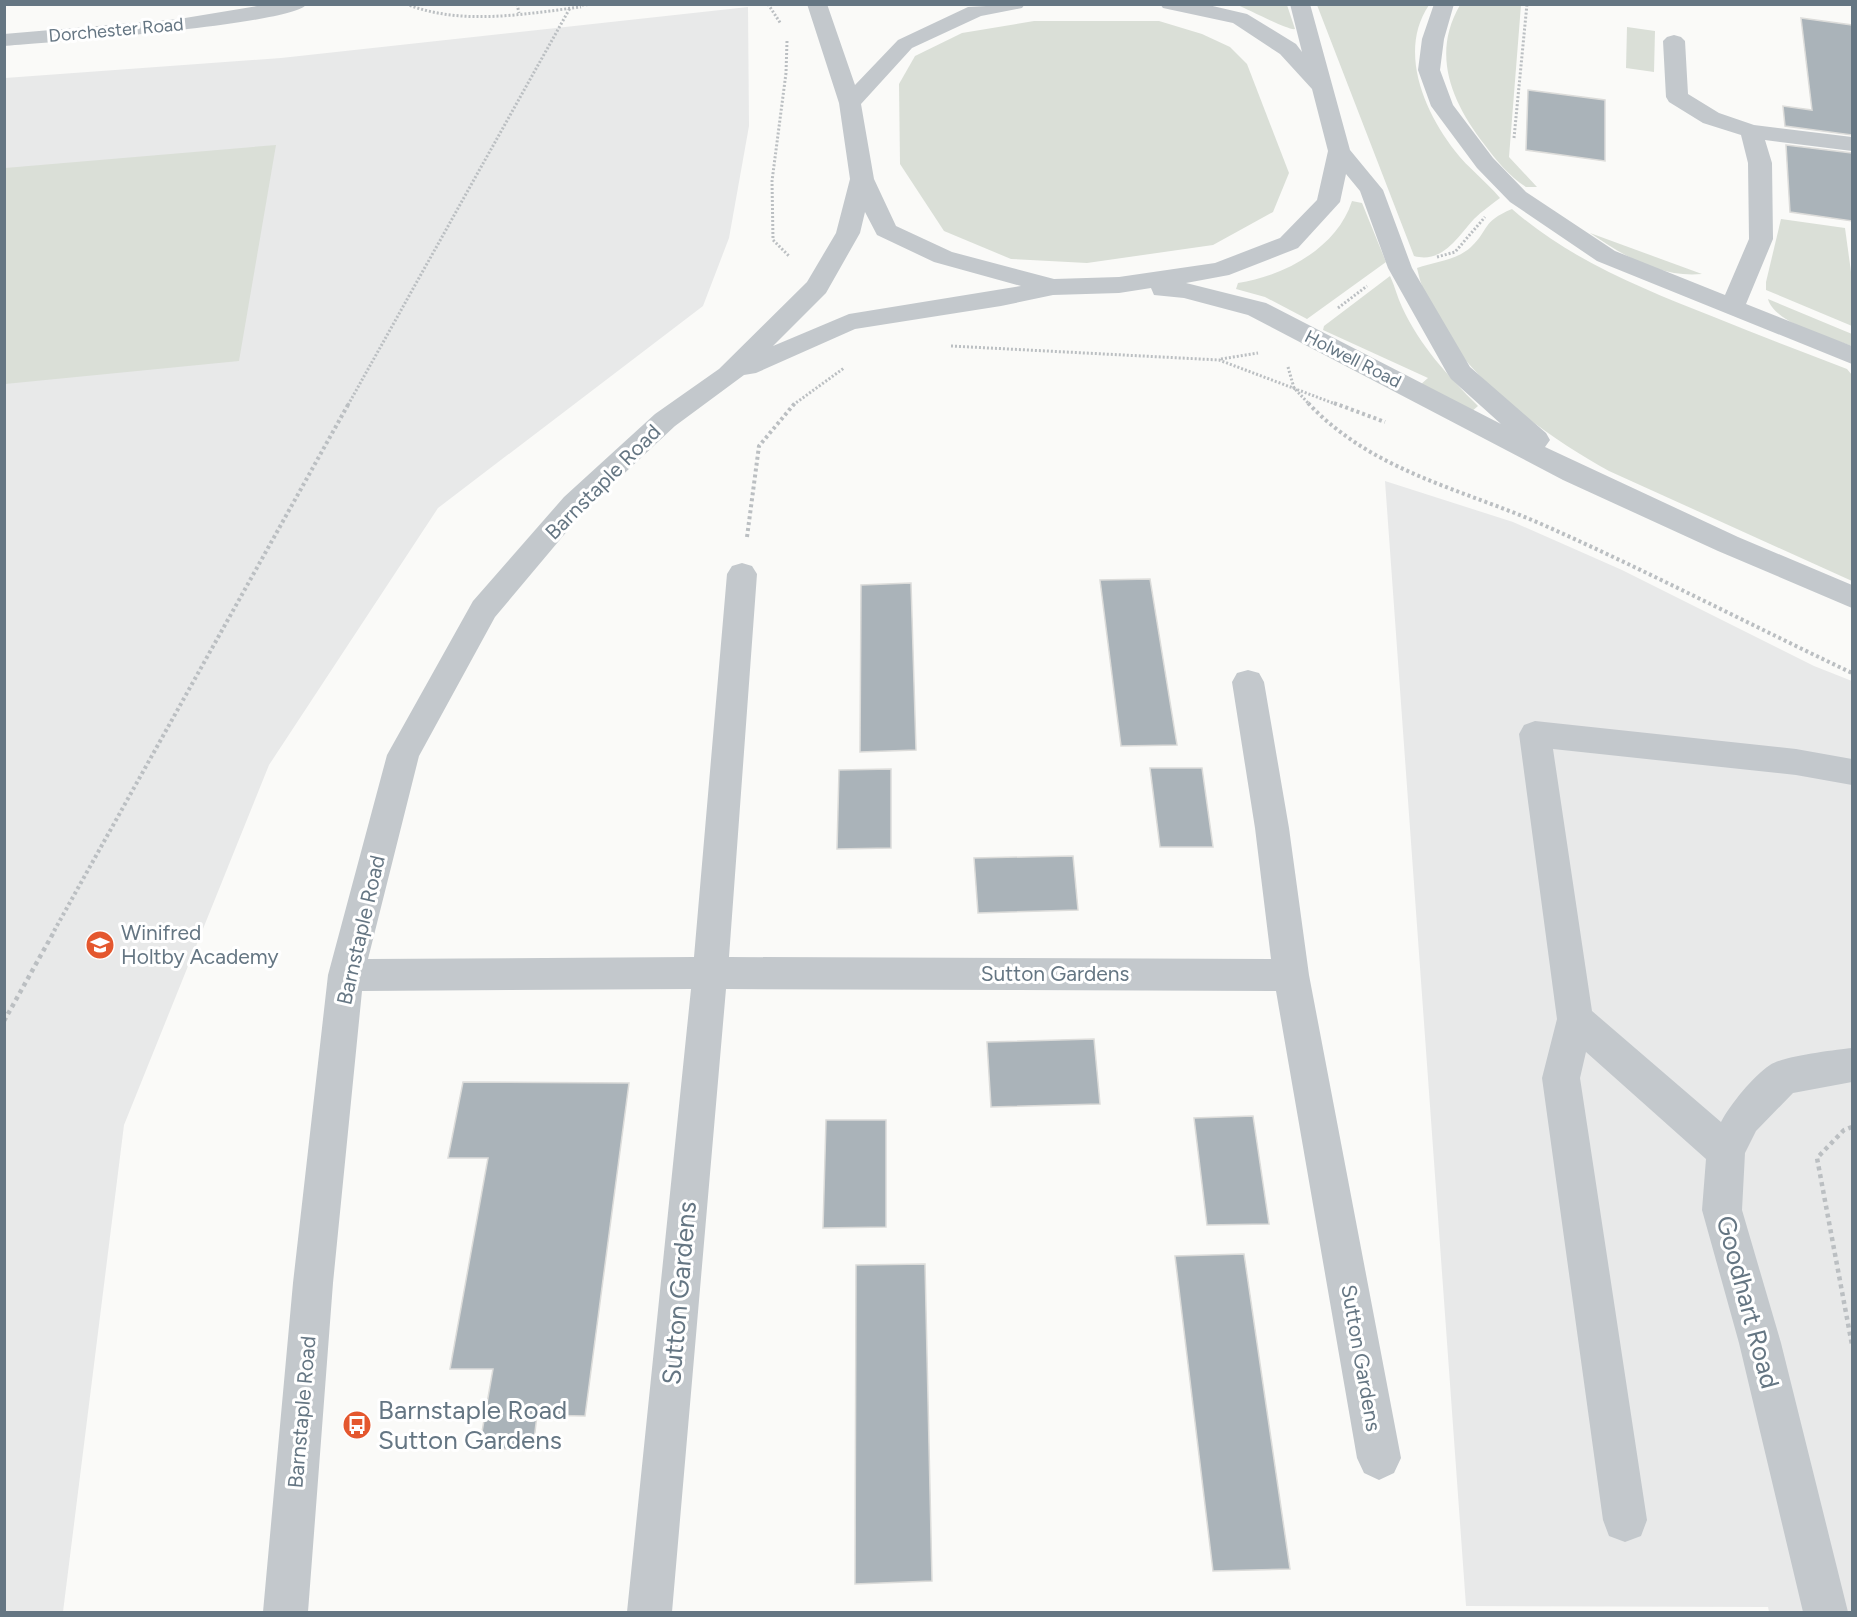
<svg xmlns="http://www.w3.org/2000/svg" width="1857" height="1617" viewBox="0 0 1857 1617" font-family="Figtree,sans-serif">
	<rect width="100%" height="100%" fill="#fafaf8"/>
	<!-- built -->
	<g fill="#e8e9e9">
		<path d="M748,7l1,119 -20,112 -26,68 -265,202 -169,257 -145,360 -61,487h-58v-1534l276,-20z"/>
		<path d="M1385,481l128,41 109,48 192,96 38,15v931h-83l-1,-5 -302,-1z"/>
	</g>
	<!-- green -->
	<g fill="#dadfd7">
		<path d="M1237,5h50l8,24c-6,2 -47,-20 -58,-24z"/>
		<path d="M1317,5h112c-31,46 -5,106 26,146 13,17 31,30 45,47 -9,7 -18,13 -26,21 -16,17 -31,45 -60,37z"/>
		<path d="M1460,5h61l-12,152 28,30h-11c-17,-11 -30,-27 -42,-43 -32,-42 -53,-89 -24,-139z"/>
		<path d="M1034,21h125l43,13 28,13 17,17 42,109 -16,39 -60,33 -126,18 -76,-4 -67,-28 -44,-67 -1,-80 16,-28 47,-23z"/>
		<path d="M1627,27l28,4 -1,41 -28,-4z"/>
		<path d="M276,145l-37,216 -234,23v-216z"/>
		<path d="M1352,201l10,2 24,59 -79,57 -42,-22 -29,-8 2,-6c46,-7 99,-35 114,-82z"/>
		<path d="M1512,209c58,51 131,80 202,108 44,18 89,35 133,52l5,6v206l-243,-110c-76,-42 -173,-113 -192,-203 18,-6 40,-8 54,-21 19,-18 10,-25 41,-38z"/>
		<path d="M1781,219l64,9 7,51v47l-86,-36v-8z"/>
		<path d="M1590,233l112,41c-42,4 -78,-18 -112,-41z"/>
		<path d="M1390,276c5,10 7,21 12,31 18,39 46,69 76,99l-7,6 -51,-27 8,-7 -105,-48 1,-4z"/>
		<path d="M1768,299l84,35v12c-21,-8 -78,-23 -84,-47z"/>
	</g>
	<!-- building -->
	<g fill="#aab3b9" stroke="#dcdcda" stroke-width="1.5">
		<path d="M1801,18l51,7v110l-67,-9 -2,-20 29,4z"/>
		<path d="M1528,90l77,10v61l-79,-11z"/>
		<path d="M1786,145l66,8v68l-62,-9z"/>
		<path d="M1150,579l27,166 -56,1 -21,-166z"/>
		<path d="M911,583l5,167 -56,2 1,-167z"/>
		<path d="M1150,768h52l11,79h-53z"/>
		<path d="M891,769v79l-54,1 2,-79z"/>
		<path d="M1073,856l5,54 -100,3 -4,-55z"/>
		<path d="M1094,1039l6,65 -109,3 -4,-65z"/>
		<path d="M463,1082l166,1 -44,333 -48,-1 -4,34h-54l14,-80h-43l38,-211h-40z"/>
		<path d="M1253,1116l16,108 -62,1 -13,-107z"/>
		<path d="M826,1120h60v107l-63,1z"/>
		<path d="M1244,1254l46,315 -77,2 -38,-315z"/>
		<path d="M925,1264l7,317 -77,3 1,-319z"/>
	</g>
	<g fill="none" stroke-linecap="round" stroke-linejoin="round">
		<!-- path-far2 -->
		<g stroke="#bbbfc2" stroke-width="3" stroke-dasharray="2 2" stroke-linecap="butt">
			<path d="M406,4c56,22 117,10 175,3"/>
			<path d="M517,4l2,9"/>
			<path d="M768,4l13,20"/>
			<path d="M582,5l15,-1"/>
			<path d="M787,41l-1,32 -14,108 1,59 17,17"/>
			<path d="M1514,138l13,-134"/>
			<path d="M1437,257l18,-5 30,-35"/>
			<path d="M1338,308l29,-22"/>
			<path d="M951,346l268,14 119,45"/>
			<path d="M1221,359l37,-6"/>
			<path d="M1288,367l6,21 16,17"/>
			<path d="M348,405l222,-397"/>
			<path d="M793,405l51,-37"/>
		</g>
		<!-- path-far1 -->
		<g stroke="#bbbfc2" stroke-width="4" stroke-dasharray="3 3" stroke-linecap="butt">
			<path d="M1308,403c66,70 156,86 240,124 103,46 203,98 304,146"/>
			<path d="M1334,403l51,19"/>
			<path d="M747,537l12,-91 36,-43"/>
			<path d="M54,931l295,-528"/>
		</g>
		<!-- path -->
		<g stroke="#bbbfc2" stroke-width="4.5" stroke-dasharray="4 4" stroke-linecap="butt">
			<path d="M4,1021l51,-91"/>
			<path d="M1852,1127l-8,3 -27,28 35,187"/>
		</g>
		<!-- minor -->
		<g fill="#c3c8cc" fill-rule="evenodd">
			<path d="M269,4h38c-14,21 -263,39 -303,42v-12l175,-15z"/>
			<path d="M807,4h20l28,81 43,-45 70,-33 57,-3 -3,4 -41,8 -69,32 -51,56 13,75 22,47 56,26 102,27 65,-2 96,-14 65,-25 37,-38 11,-49 -16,-62 -32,-35 -47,-31 -70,-15 -3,-4h44l43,10 49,30 6,8 -12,-48h20l40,146 33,40 29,78 58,99 76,66 4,7 -5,7 193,90 114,48v23l-134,-57 -155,-71 -315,-165 -64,-17 -30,-3 -3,-7 -32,5 -66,2 -52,11 -146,23 -99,44 -12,2 -69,51 -91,85 -89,106 -76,139 -51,203 326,-2 33,-383 5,-8 10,-3 10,3 5,8 -28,383 542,2 -16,-131 -23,-146 5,-9 11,-3 11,3 5,9 25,146 20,147 92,483 -7,15 -15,7 -15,-7 -7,-15 -81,-467 -550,-2 -54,623h-45l64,-623 -329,2 -29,292 -25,329h-45l30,-329 35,-308 59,-220 86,-154 91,-104 91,-83 64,-45 88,-87 29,-49 14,-54 -11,-76zM1346,174l14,17 28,77 59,105 4,6 50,45 -235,-121 -80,-20 43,-8 69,-27 42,-46zM865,212l12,23 57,27 87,24 -172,28 -76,32 53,-53 34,-60z"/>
			<path d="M1434,4h20l-10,35 -4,31 13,35 40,53 33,34 89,59 110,44 24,-56 -1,-76 -7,-28 -38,-12 -34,-21 -3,-5 -3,-56 4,-4 7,-2 7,2 4,4 3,53 31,19 35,12 98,12v14l-87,-11 7,23 1,76 -27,65 106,42v18l-255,-103 -87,-59 -33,-34 -46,-62 -13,-36 4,-31z"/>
			<path d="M1535,721l261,28 56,10v26l-56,-10 -243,-26 39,262 129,111c9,-17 32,-46 49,-57 13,-9 65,-15 82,-17v34l-59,11 -37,38 -11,22 -3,57 39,133 67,269h-45l-64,-269 -37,-133 4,-51 -120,-107 -6,26 67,442 -6,16 -16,6 -16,-6 -6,-16 -61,-442 15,-59 -38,-285 5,-9z"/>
		</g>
	</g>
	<!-- icons -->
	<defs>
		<g id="school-disc" transform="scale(1.5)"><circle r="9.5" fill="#e4572e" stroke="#fff"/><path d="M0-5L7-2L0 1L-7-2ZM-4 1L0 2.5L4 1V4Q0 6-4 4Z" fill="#fff"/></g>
		<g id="bus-disc" transform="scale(1.5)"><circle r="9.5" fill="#e4572e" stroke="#fff"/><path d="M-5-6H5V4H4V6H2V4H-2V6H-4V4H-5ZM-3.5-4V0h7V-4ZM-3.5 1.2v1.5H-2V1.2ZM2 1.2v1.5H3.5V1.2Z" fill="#fff"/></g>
	</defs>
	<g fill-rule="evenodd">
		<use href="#school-disc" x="100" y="945"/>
		<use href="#bus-disc" x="357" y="1425"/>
	</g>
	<g text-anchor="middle" stroke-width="6" stroke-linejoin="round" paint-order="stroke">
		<!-- far-street labels -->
		<g font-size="18" fill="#657683" stroke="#fff">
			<text transform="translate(116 30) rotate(-5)" y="6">Dorchester Road</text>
			<text transform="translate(1353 359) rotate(27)" y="6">Holwell Road</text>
		</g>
		<!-- street labels -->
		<g font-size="21" fill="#657683" stroke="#fff">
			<text transform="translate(603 482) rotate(-45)" y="7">Barnstaple Road</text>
			<text transform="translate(361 930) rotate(-77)" y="7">Barnstaple Road</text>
			<text x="1055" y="981">Sutton Gardens</text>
			<text transform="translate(1361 1358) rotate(80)" y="7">Sutton Gardens</text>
			<text transform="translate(302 1412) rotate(-85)" y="7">Barnstaple Road</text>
		</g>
		<!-- poi labels -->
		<g font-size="21" fill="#657683" stroke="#fff" text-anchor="start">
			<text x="121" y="940">Winifred<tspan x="121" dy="24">Holtby Academy</tspan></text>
		</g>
		<!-- near-street labels -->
		<g font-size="26" fill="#657683" stroke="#fff">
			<text transform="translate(679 1293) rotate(-85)" y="9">Sutton Gardens</text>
			<text transform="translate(1748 1302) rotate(75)" y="9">Goodhart Road</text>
		</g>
		<!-- near-poi labels -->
		<g font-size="26" fill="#657683" stroke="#fff" text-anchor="start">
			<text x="378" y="1419">Barnstaple Road<tspan x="378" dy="30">Sutton Gardens</tspan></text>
		</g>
	</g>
	<!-- border -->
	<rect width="1857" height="1617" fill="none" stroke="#657683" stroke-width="12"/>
</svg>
